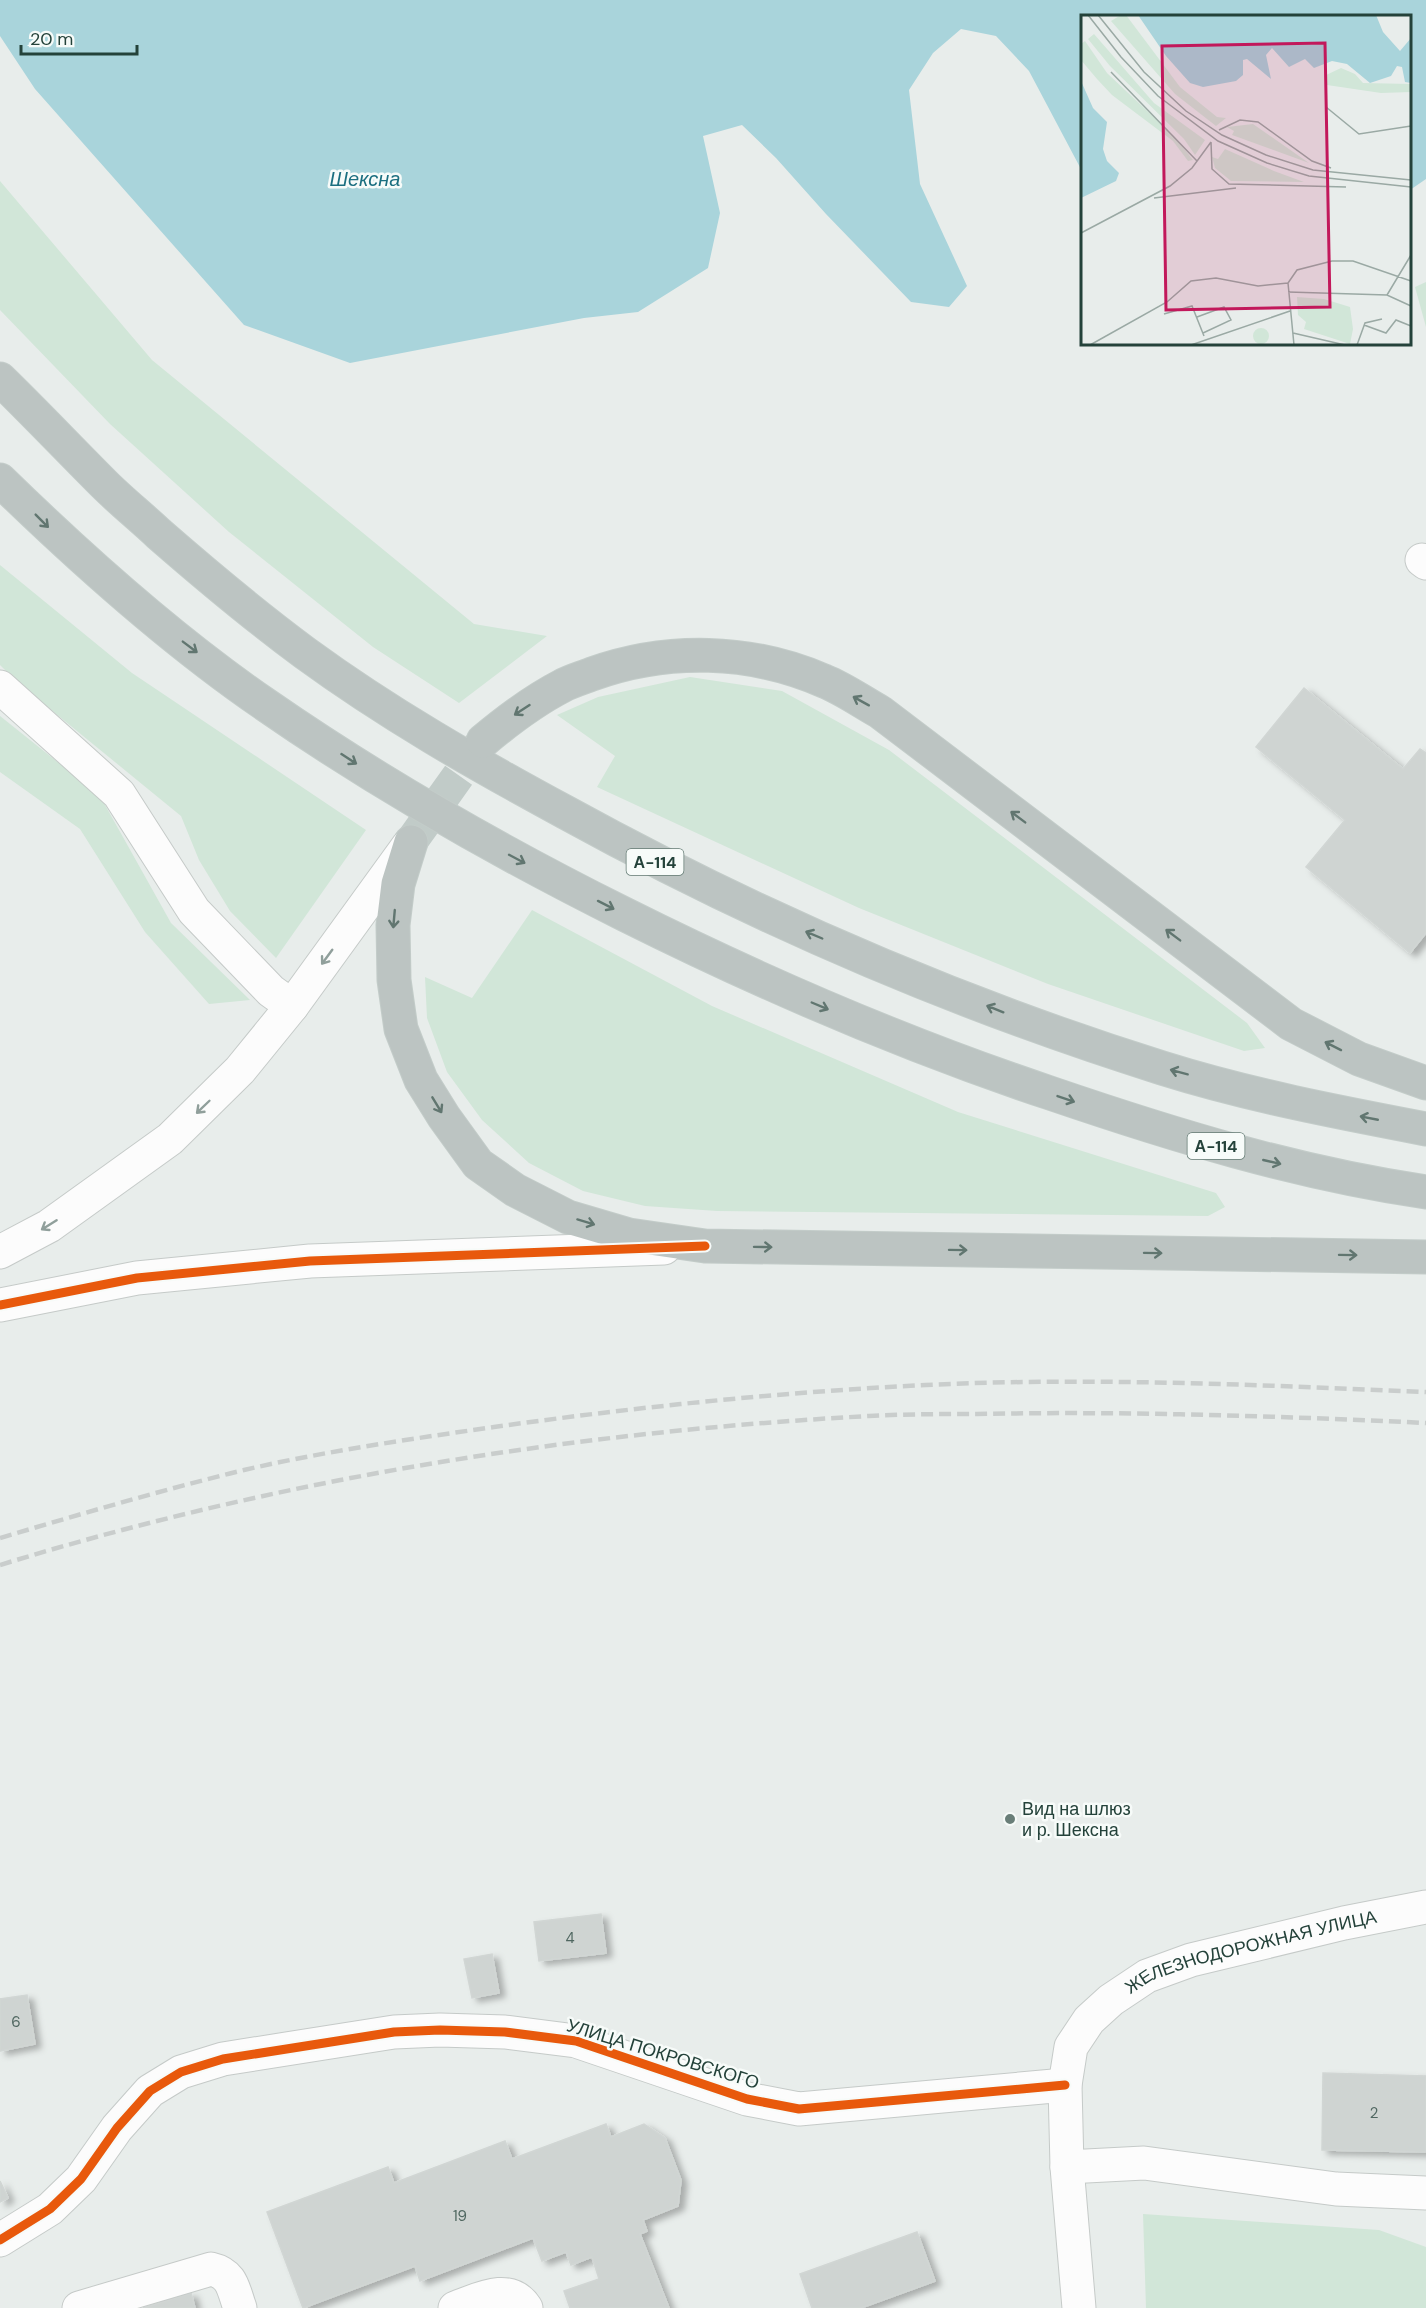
<svg xmlns="http://www.w3.org/2000/svg" width="1426" height="2308" viewBox="0 0 1426 2308" font-family="'DM Sans',sans-serif">
	<defs>
		<filter id="shadow"><feDropShadow dx="6" dy="4" stdDeviation="3" flood-color="#0004"/></filter>
	</defs>
	<rect width="100%" height="100%" fill="#e8edeb"/>
	<!-- green -->
	<g fill="#d1e6d8">
		<path d="M0,181l152,179 322,264 73,12 -88,67 -86,-56 -144,-115 -119,-108 -110,-114z"/>
		<path d="M1426,282v45l-11,-40z"/>
		<path d="M0,565l132,108 234,157 -90,128 -46,-47 -31,-51 -18,-44 -164,-134 -17,-17z"/>
		<path d="M690,677l92,14 107,59 358,273 18,25 -21,3 -196,-67 -189,-76 -262,-121 18,-31 -58,-41 41,-18z"/>
		<path d="M0,716l100,80 71,127 79,77 -41,4 -64,-72 -65,-103 -80,-57z"/>
		<path d="M532,910l180,96 246,106 258,81 9,14 -17,9 -491,-5 -72,-5 -62,-15 -54,-28 -47,-43 -35,-48 -20,-54 -2,-41 47,21z"/>
		<path d="M1143,2214l236,16 47,17v61h-280z"/>
	</g>
	<!-- water -->
	<path fill="#a9d4db" d="M0,0h1426v179l-16,11v-174h-328v155l-53,-100 -33,-35 -35,-7 -28,24 -24,37 11,94 47,102 -18,21 -38,-5 -85,-88 -50,-56 -34,-33 -39,11 17,77 -12,55 -70,44 -54,6 -234,45 -106,-38 -209,-236 -35,-53z"/>
	<!-- building -->
	<g fill="#cfd4d2" stroke="#d1d6d4" stroke-width="1.5" filter="url(#shadow)">
		<path d="M1304,688l99,81 17,-20 6,4v180l-16,20 -104,-86 39,-47 -89,-73z"/>
		<path d="M601,1914l5,39 -67,8 -5,-39z"/>
		<path d="M492,1954l7,39 -27,5 -8,-39z"/>
		<path d="M27,1995l8,49 -35,7v-52z"/>
		<path d="M1323,2073l103,3v76l-104,-2z"/>
		<path d="M606,2124l5,13 33,-13 21,14 16,42 -3,26 -35,14 4,11 -7,3 29,74h-99l-6,-17 35,-12 -7,-22 -21,8 -5,-13 -24,9 -9,-23 -113,43 -5,-15 -112,42 -36,-96 121,-45 6,16 111,-42 7,18z"/>
		<path d="M0,2181l8,17 -8,4z"/>
		<path d="M917,2232l18,49 -74,27h-49l-12,-34z"/>
		<path d="M191,2293l4,15h-52z"/>
	</g>
	<g fill="none" stroke-linecap="round" stroke-linejoin="round">
		<!-- highway-tunnel -->
		<path stroke="#c1cbc8" stroke-width="33" stroke-dasharray="33 16" stroke-linecap="butt" d="M411,842l72,-101"/>
		<!-- minor casing -->
		<g stroke="#c5cac8" stroke-width="35">
			<g id="minor">
				<path d="M1422,560l4,3"/>
				<path d="M0,687l119,107 75,117 77,80 21,15"/>
				<path d="M0,1252l49,-26 121,-87 70,-69 52,-64 116,-160"/>
				<path d="M0,1305l137,-27 173,-17 354,-13"/>
				<path d="M1067,2167l77,-4 192,26 90,4"/>
				<path d="M0,2240l50,-31 31,-30 36,-51 33,-37 31,-19 42,-13 171,-27 46,-2 65,2 71,9 171,58 52,10 266,-24"/>
				<path d="M79,2308l132,-39c22,5 22,20 29,39"/>
				<path d="M455,2308c23,-8 54,-26 71,0"/>
				<path id="s1" d="M1079,2308l-12,-141 -2,-82 6,-38 18,-27 22,-20 36,-24 44,-16 153,-37 82,-16"/>
			</g>
		</g>
		<!-- highway casing -->
		<g stroke="#c3ccc9" stroke-width="35">
			<g id="highway">
				<path d="M0,379c35,34 69,70 104,105 17,17 37,33 55,50 47,41 96,82 146,119 82,60 171,111 260,159 189,104 390,191 597,256 86,27 175,44 264,61"/>
				<path d="M0,480c82,80 171,160 266,225 114,79 234,147 358,209 138,69 279,130 426,179 123,42 247,80 376,99"/>
				<path d="M483,741c25,-21 50,-40 79,-55 9,-5 20,-8 30,-12 75,-27 159,-25 232,7 20,8 38,21 56,31l411,312 68,35 67,24"/>
				<path d="M411,842l-13,42 -5,41 1,55 7,49 20,51 23,37 34,47 37,26 53,27 61,18 76,11 721,11"/>
			</g>
		</g>
		<!-- minor -->
		<use href="#minor" stroke="#fcfcfc" stroke-width="33"/>
		<!-- highway -->
		<use href="#highway" stroke="#bcc4c2" stroke-width="33"/>
		<!-- rail -->
		<g stroke="#c9cdcc" stroke-width="4.5" stroke-dasharray="12 6" stroke-linecap="butt">
			<path d="M0,1538c81,-24 162,-48 244,-68 82,-19 167,-31 250,-43 143,-20 288,-35 432,-42 167,-8 334,0 500,7"/>
			<path d="M0,1565c282,-87 574,-133 869,-149 36,-2 72,-2 108,-2 150,-3 299,2 449,9"/>
		</g>
		<!-- cycleway casing -->
		<g stroke="#f7fbf9" stroke-width="13">
			<g id="cycleway">
				<path d="M0,1305l137,-27 173,-17 395,-15"/>
				<path d="M0,2240l50,-31 31,-30 36,-51 33,-37 31,-19 42,-13 171,-27 46,-2 65,2 71,9 171,58 52,10 266,-24"/>
			</g>
		</g>
		<!-- cycleway -->
		<use href="#cycleway" stroke="#e8590c" stroke-width="9"/>
	</g>
	<!-- one-way arrows -->
	<defs><path id="oneway-shaft" d="M-6 0H5M1.5-3L5.5 0L1.5 3" fill="none" stroke-width="1.6" stroke-linecap="round" stroke-linejoin="round" transform="scale(1.5)"/></defs>
	<g stroke="#617670">
		<use href="#oneway-shaft" transform="translate(42 521) rotate(45)"/>
		<use href="#oneway-shaft" transform="translate(190 647) rotate(37)"/>
		<use href="#oneway-shaft" transform="translate(861 701) rotate(-151)"/>
		<use href="#oneway-shaft" transform="translate(522 710) rotate(147)"/>
		<use href="#oneway-shaft" transform="translate(349 759) rotate(33)"/>
		<use href="#oneway-shaft" transform="translate(1018 817) rotate(-143)"/>
		<use href="#oneway-shaft" transform="translate(517 859) rotate(28)"/>
		<use href="#oneway-shaft" transform="translate(606 905) rotate(27)"/>
		<use href="#oneway-shaft" transform="translate(394 919) rotate(95)"/>
		<use href="#oneway-shaft" transform="translate(814 935) rotate(-157)"/>
		<use href="#oneway-shaft" transform="translate(1173 935) rotate(-143)"/>
		<use href="#oneway-shaft" transform="translate(820 1006) rotate(23)"/>
		<use href="#oneway-shaft" transform="translate(995 1009) rotate(-158)"/>
		<use href="#oneway-shaft" transform="translate(1333 1046) rotate(-153)"/>
		<use href="#oneway-shaft" transform="translate(1179 1072) rotate(-165)"/>
		<use href="#oneway-shaft" transform="translate(1066 1099) rotate(19)"/>
		<use href="#oneway-shaft" transform="translate(437 1105) rotate(59)"/>
		<use href="#oneway-shaft" transform="translate(1369 1118) rotate(-169)"/>
		<use href="#oneway-shaft" transform="translate(1272 1162) rotate(13)"/>
		<use href="#oneway-shaft" transform="translate(586 1222) rotate(17)"/>
		<use href="#oneway-shaft" transform="translate(763 1247) rotate(1)"/>
		<use href="#oneway-shaft" transform="translate(958 1250) rotate(1)"/>
		<use href="#oneway-shaft" transform="translate(1153 1253) rotate(1)"/>
		<use href="#oneway-shaft" transform="translate(1348 1255) rotate(1)"/>
	</g>
	<g stroke="#909f9b">
		<use href="#oneway-shaft" transform="translate(327 957) rotate(126)"/>
		<use href="#oneway-shaft" transform="translate(203 1107) rotate(136)"/>
		<use href="#oneway-shaft" transform="translate(49 1225) rotate(148)"/>
	</g>
	<!-- markers -->
	<circle fill="#697e78" stroke="#f7fbf9" stroke-width="2" cx="1010" cy="1819" r="6"/>
	<g text-anchor="middle" stroke-width="5" stroke-linejoin="round" paint-order="stroke">
		<!-- number labels -->
		<g font-size="15" fill="#506761">
			<text x="570" y="1943">4</text>
			<text x="16" y="2027">6</text>
			<text x="1374" y="2118">2</text>
			<text x="460" y="2221">19</text>
		</g>
		<!-- shield labels -->
		<g fill="#f7fbf9" stroke="#637a73" stroke-width="1.5">
			<rect x="626.5" y="849" width="57" height="26" rx="4.5"/>
			<rect x="1187.5" y="1133" width="57" height="26" rx="4.5"/>
		</g>
		<g font-size="16" font-weight="bold" fill="#24423a">
			<text x="655" y="868">А-114</text>
			<text x="1216" y="1152">А-114</text>
		</g>
		<!-- poi labels -->
		<g font-size="18" fill="#24423a" stroke="#f7fbf9" text-anchor="start">
			<text x="1022" y="1815">Вид на шлюз<tspan x="1022" dy="21">и р. Шексна</tspan></text>
		</g>
		<!-- street labels -->
		<g font-size="18" fill="#24423a" stroke="#f7fbf9">
			<text dy="6" stroke="none"><textPath href="#s1" startOffset="474">ЖЕЛЕЗНОДОРОЖНАЯ УЛИЦА</textPath></text>
			<text transform="translate(663 2054) rotate(17)" y="6">УЛИЦА ПОКРОВСКОГО</text>
		</g>
		<!-- water labels -->
		<g font-size="20" font-style="italic" fill="#1c6f80" stroke="#f7fbf9">
			<text x="365" y="186">Шексна</text>
		</g>
	</g>
	<!-- overview -->
	<g transform="translate(1081 15)">
		<rect width="330" height="330" fill="#e8edeb"/>
		<path d="M40,0h5l54,72 37,30 9,1 -10,8 -41,-32 -64,-73zM13,19l60,69 51,37 -10,15 -11,-16 -74,-73 -22,-27zM4,26l22,32 68,64 18,23 -5,1 -15,-20 -61,-46 -15,-16 -16,-19v-16zM260,53l14,6 8,9 48,1v8l-30,1 -54,-8 -3,-9zM172,109l56,39 -77,-28 2,-4 -7,-4zM144,134l49,22 30,11 -73,-1 -16,-13 -3,-11 6,2zM216,282l27,2 26,8 3,22 -3,15 -46,-15 2,-7 -8,-7zM172 321a8 8 0 1 1 16 0a8 8 0 1 1-16 0Z" fill="#d1e6d8"/>
		<path d="M57,0h238l7,17 17,19 11,-13v45l-6,-1 -3,-15 -5,-1 -6,10 -21,7 -23,-19 -15,-3 -18,7 -9,-9 -16,8 -17,-19 -6,7 5,24 -24,-20 -4,1v15l-7,6 -33,6 -13,-4 -24,-27zM0,66l12,27 14,14 -4,27 4,12 12,12 -3,8 -35,17z" fill="#a9d4db"/>
		<path fill="none" stroke="#9aa9a4" stroke-width="1.5" d="M7,0l33,42 37,39 60,45 49,22 42,13 102,11M17,0l46,57 42,39 36,24 44,20 47,15 98,10M30,57l86,89M245,92l33,27 52,-8M138,115l21,-10 18,2 54,39 19,7M130,127l1,27 17,15 117,3M73,183l82,-10M0,218l89,-47 22,-18 19,-26M207,277l99,3 24,11M306,280l24,-40M83,299l28,-8 12,30M116,302l27,-10 7,13 -28,13M283,310l22,8 10,-13 15,6M212,318l52,12M9,330l77,-43 24,-21 25,-3 42,8 30,-3M110,330l99,-34M213,330l-6,-62 9,-13 35,-9h21l58,20M276,330l8,-22 17,-4"/>
		<path fill="#c2185b" fill-opacity="0.15" stroke="#c2185b" stroke-width="3" d="M244,28l5,264 -164,3 -4,-264z"/>
		<rect width="330" height="330" fill="none" stroke="#24423a" stroke-width="3"/>
	</g>
	<!-- scale -->
	<path d="M21 45v9h116v-9" fill="none" stroke="#24423a" stroke-width="3"/>
	<text x="30" y="45" font-size="18" fill="#24423a" stroke="#f7fbf9" stroke-width="4.5" paint-order="stroke">20 m</text>
</svg>
